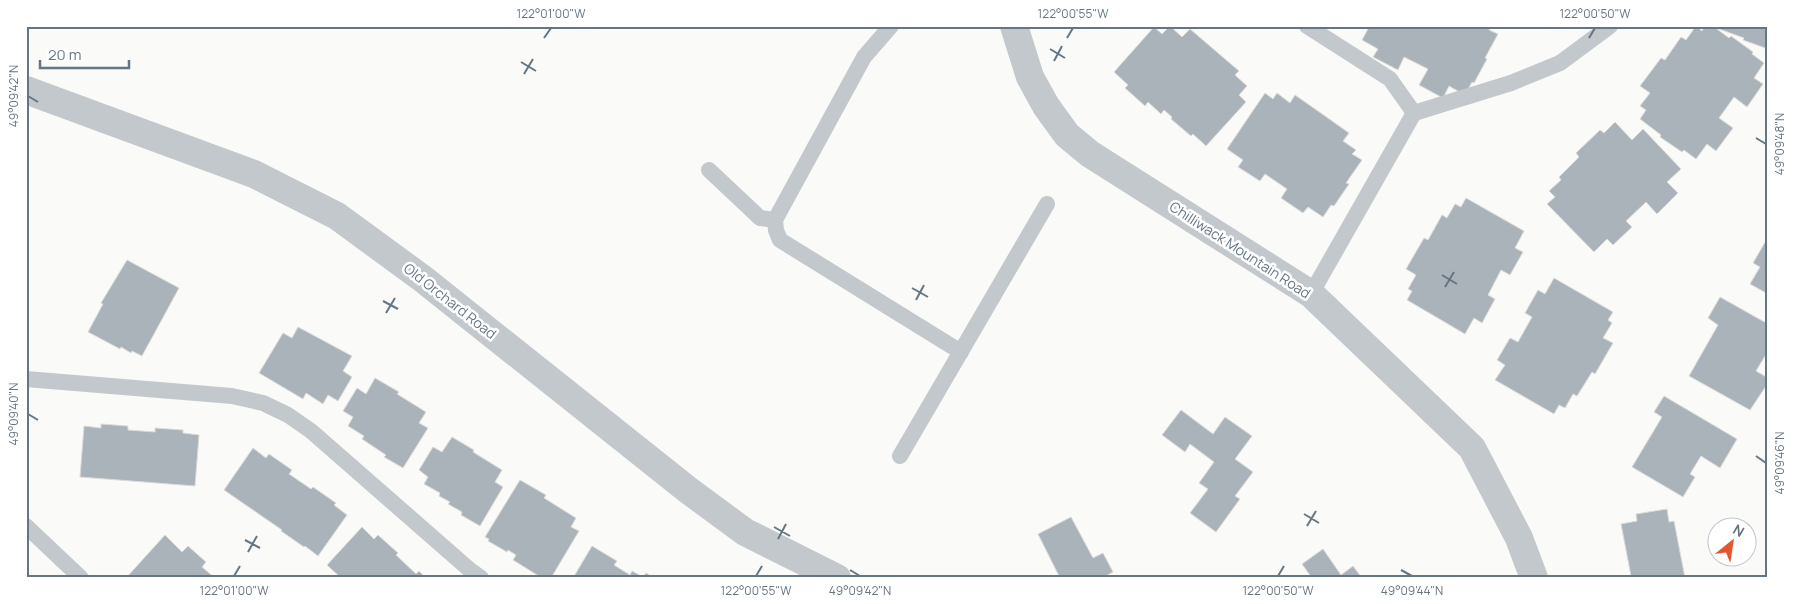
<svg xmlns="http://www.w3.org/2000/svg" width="1794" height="604" viewBox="0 0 1794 604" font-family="Manrope,sans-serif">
	<rect width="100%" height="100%" fill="#fafaf8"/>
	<!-- building -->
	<g fill="#aab3b9" stroke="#dcdcda">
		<path d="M1170,26l12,11 8,-8 49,42 -4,4 12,11 -8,9 7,7 -40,44 -13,-12 -2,2 -20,-17 1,-2 -8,-7 -3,4 -13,-12 -3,4 -20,-18 3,-3 -14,-13 40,-45 8,7z"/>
		<path d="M1367,26h124l-2,4 9,4 -13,24 2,1 -13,24 -2,-1 -7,13 -16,-9 -6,12 -24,-13 9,-16 -24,-12 -6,13 -25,-13 5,-8 -16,-9 7,-13z"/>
		<path d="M1696,26l6,5 3,-5h8l16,12 2,-2 22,16 -1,2 12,9 -10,15 9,6 -16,23 -13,-10 -15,21 14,10 -17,23 -9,-7 -11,15 -12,-9 -2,2 -22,-15 1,-2 -21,-16 6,-9 -6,-4 10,-13 -10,-7 21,-28 4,2 16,-23 5,3z"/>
		<path d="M1720,26h48v23l-25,-9 1,-2 -25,-9z"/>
		<path d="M1265,93l8,6 4,-6 13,10 5,-8 30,21 24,17 -6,8 13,9 -4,4 10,6 -16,23 3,1 -15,22 -3,-1 -8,12 -15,-10 -5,6 -22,-15 6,-9 -22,-15 -5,7 -22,-14 5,-7 -16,-11z"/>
		<path d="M1615,122l17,18 11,-11 38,40 -14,13 11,11 -21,21 -11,-12 -20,19 6,6 -19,18 -6,-6 -13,13 -47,-48 8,-7 -6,-6 12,-11 -2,-3 20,-20 -3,-4 24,-23 4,3z"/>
		<path d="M1466,198l58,33 -9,17 8,4 -13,23 -9,-5 -13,25 7,4 -13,24 -8,-5 -9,16 -58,-34 5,-9 -4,-2 8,-14 -10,-6 18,-31 4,2 14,-25 5,3 8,-14 6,3z"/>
		<path d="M1768,237v57l-18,-10 10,-17 -7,-4z"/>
		<path d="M127,260l52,28 -37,68 -10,-5 -1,2 -10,-6 -1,2 -32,-17 15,-28 -2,-1z"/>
		<path d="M1554,278l59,34 -5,8 4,3 -9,15 10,5 -18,31 -3,-2 -15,24 -4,-2 -8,14 -6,-3 -5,9 -59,-34 10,-15 -8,-5 13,-22 8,4 14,-25 -7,-4 13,-23 7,4z"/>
		<path d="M1720,297l48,27v27l-12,20 12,7v5l-18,27 -61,-34 29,-51 -10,-7z"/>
		<path d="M298,327l54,29 -9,15 9,6 -14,24 -10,-6 -5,9 -17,-11 -3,6 -44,-26 24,-40 9,5z"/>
		<path d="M375,378l24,14 -2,2 29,18 -7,11 9,5 -25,40 -19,-11 2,-2 -24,-16 2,-3 -16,-10 5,-9 -10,-6 14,-23 9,6z"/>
		<path d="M1664,396l73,43 -17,29 -19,-12 -11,18 5,3 -12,20 -51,-30 30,-50 -8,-5z"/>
		<path d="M1181,410l32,24 12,-17 27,19 -17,23 18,13 -18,24 5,3 -24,33 -26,-19 18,-24 -9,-6 15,-21 -24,-18 -5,8 -23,-17z"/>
		<path d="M101,424l27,2v4l27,2v-4l28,2v3l16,2 -4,51 -115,-9 4,-51 17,2z"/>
		<path d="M452,437l22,13 -1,2 29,18 -7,12 8,5 -23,39 -19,-11 1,-3 -14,-8 2,-2 -11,-6 1,-3 -16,-9 4,-7 -9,-7 14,-23 9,5z"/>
		<path d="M253,448l13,10 3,-4 23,16 -3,4 22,15 2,-2 23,16 -2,2 13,10 -29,41 -13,-10 -1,1 -23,-16 1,-1 -58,-40z"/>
		<path d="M520,480l26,15 -2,3 32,20 -5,9 8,4 -28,47h-9l-29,-18 3,-5 -8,-5 -1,2 -19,-11 1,-2 -4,-2z"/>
		<path d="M1667,509l2,13 5,-1 11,57h-59l5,-2 -10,-52 16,-3 -1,-7z"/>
		<path d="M1071,517l22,41 10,-5 10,19 -11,6h-42l-22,-44z"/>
		<path d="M362,527l12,12 4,-4 20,18 -2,2 20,19 3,-3 7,7h-85l-14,-13z"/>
		<path d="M165,535l17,17 6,-6 18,16 -4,5 13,11h-89z"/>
		<path d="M592,546l25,15 -3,4 16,10 2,-4 11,6 3,-4 8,5h-81z"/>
		<path d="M1323,549l18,26 12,-9 9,12h-50l-10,-14z"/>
	</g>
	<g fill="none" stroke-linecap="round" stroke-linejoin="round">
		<!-- service -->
		<g stroke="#c3c8cc" stroke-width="16">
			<path d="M891,26l-27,31 -89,163 1,10 4,10 181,112"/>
			<path d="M1307,26l83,53 24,34"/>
			<path d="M709,170l51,48 15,2"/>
			<path d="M1311,294l103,-181 97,-30 49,-20 50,-37"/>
			<path d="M26,379l206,17 31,7 25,12 23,16 159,139 11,8"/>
			<path d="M900,456l147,-252"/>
			<path d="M26,526l55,52"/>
		</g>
		<!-- minor -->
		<g stroke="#c3c8cc" stroke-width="28">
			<path d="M1014,26l16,51 16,29 21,29 23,19 221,140 161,154 47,90 15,40"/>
			<path d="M26,90l228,84 83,42 86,63 265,211 57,42 92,46"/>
		</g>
	</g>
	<!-- ticks -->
	<path fill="none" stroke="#657683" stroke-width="2" d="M544,38l7,-10M1067,38l6,-10M1589,38l6,-10M1050,49l15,9M1054,61l8,-15M521,62l15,9M524,74l9,-15M28,96l10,6M1756,138l10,6M1442,275l15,9M1445,287l9,-15M912,288l16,9M916,300l8,-15M383,301l15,8M386,313l9,-15M28,414l10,6M1756,456l10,7M1304,514l15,9M1307,526l9,-15M774,527l16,9M778,539l8,-15M245,540l15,8M248,552l9,-16M850,570l10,6M1401,570l11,6M234,576l6,-10M756,576l6,-10M1278,576l6,-10"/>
	<g text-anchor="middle" stroke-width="5" stroke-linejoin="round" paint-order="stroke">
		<!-- street labels -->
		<g font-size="14" fill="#657683" stroke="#fff">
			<text transform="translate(1240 250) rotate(33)" y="5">Chilliwack Mountain Road</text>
			<text transform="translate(450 301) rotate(38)" y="5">Old Orchard Road</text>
		</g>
	</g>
	<!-- border -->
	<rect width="1794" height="604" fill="none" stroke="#ffffff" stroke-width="55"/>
	<!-- north arrow -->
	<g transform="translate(1732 542) rotate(30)"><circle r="24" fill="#ffffff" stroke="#c1c8cd"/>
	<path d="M0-4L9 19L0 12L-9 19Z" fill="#e4572e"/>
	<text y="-8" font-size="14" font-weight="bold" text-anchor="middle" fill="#657683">N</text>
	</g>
	<!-- scale -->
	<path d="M40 60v8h89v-8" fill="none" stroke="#657683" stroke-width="2.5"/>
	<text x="48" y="60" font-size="15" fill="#657683" stroke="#ffffff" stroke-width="4" paint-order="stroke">20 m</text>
	<rect x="28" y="28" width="1738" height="548" fill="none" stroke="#657683" stroke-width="2"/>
	<g font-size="12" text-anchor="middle" fill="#657683">
		<text x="551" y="18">122°01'00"W</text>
		<text x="1073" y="18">122°00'55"W</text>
		<text x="1595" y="18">122°00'50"W</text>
		<text transform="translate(14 96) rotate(-90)" y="4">49°09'42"N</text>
		<text transform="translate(1780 144) rotate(-90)" y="4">49°09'48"N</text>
		<text transform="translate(14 414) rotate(-90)" y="4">49°09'40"N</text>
		<text transform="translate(1780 463) rotate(-90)" y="4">49°09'46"N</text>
		<text x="234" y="595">122°01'00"W</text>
		<text x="756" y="595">122°00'55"W</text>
		<text x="860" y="595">49°09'42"N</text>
		<text x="1278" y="595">122°00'50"W</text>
		<text x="1412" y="595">49°09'44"N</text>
	</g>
</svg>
